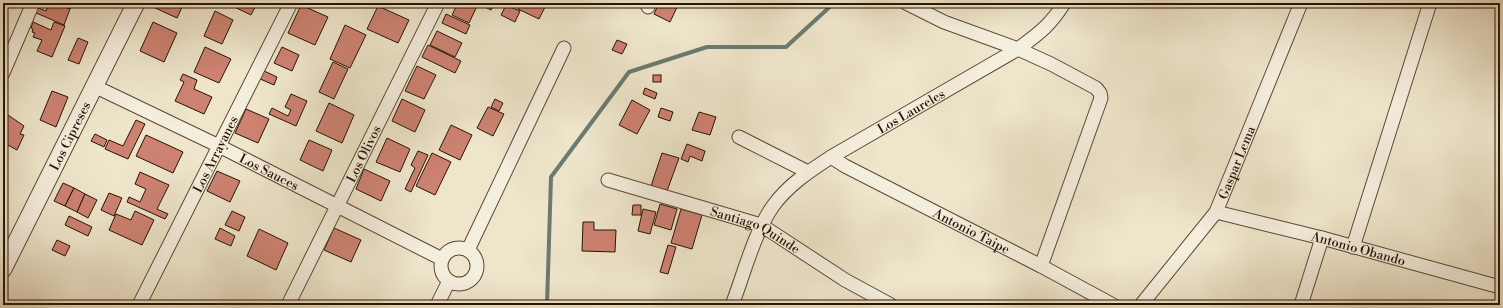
<svg xmlns="http://www.w3.org/2000/svg" width="1503" height="308" viewBox="0 0 1503 308" font-family="'Libre Bodoni',serif">
	<rect width="100%" height="100%" fill="#eee5cb"/>
	<filter id="stains"><feTurbulence type="fractalNoise" baseFrequency=".005" numOctaves="4"/><feColorMatrix values="0 0 0 0 .2 0 0 0 0 .09 0 0 0 0 .02 0 0 0 .5 -.17"/></filter>
	<radialGradient id="worn" r=".72"><stop offset=".6" stop-color="#630" stop-opacity="0"/><stop offset="1" stop-color="#630" stop-opacity=".3"/></radialGradient>
	<g fill="none" stroke-linecap="round" stroke-linejoin="round">
		<!-- stream -->
		<path stroke="#6c7a70" stroke-width="4" d="M547,305l4,-128 78,-105 78,-25h79l48,-44"/>
	</g>
	<!-- building -->
	<g fill="#cd8272" stroke="#281301">
		<path d="M46,3h10l14,6 -6,16 -30,-13 2,-5 10,4 2,-6z"/>
		<path d="M56,3h17l-3,6z"/>
		<path d="M154,3h30l-7,15 -24,-11z"/>
		<path d="M226,3h31l-6,12z"/>
		<path d="M458,3h17l3,1 -9,19 -17,-8z"/>
		<path d="M477,3h17l-3,7z"/>
		<path d="M507,3h5l-2,4 10,4 -5,11 -14,-7z"/>
		<path d="M521,3h26l-8,16 -21,-10z"/>
		<path d="M659,3h20l-9,19 -16,-8z"/>
		<path d="M301,5l27,12 -13,28 -27,-12z"/>
		<path d="M378,6l31,14 -11,23 -31,-14z"/>
		<path d="M215,11l18,9 -11,24 -18,-8z"/>
		<path d="M446,14l24,11 -4,9 -24,-11z"/>
		<path d="M33,22l18,8 3,-8 11,4 -13,31 -15,-6 5,-11 -9,-3 2,-4 -3,-1 1,-3 -2,-1z"/>
		<path d="M153,22l24,11 -13,29 -24,-11z"/>
		<path d="M345,25l21,10 -16,33 -20,-9z"/>
		<path d="M437,31l25,12 -7,14 -25,-12z"/>
		<path d="M78,38l10,4 -9,22 -11,-4z"/>
		<path d="M617,40l10,4 -5,10 -10,-4z"/>
		<path d="M428,45l33,16 -6,12 -33,-16z"/>
		<path d="M205,47l26,12 -12,24 -25,-11z"/>
		<path d="M282,47l17,8 -7,16 -18,-8z"/>
		<path d="M333,62l15,7 -14,30 -15,-7z"/>
		<path d="M417,66l19,9 -12,24 -19,-8z"/>
		<path d="M262,70l15,7 -3,8 -16,-7z"/>
		<path d="M183,74l14,6 -3,9 18,8 -8,17 -29,-13 9,-19 -4,-2z"/>
		<rect x="653" y="75" width="8" height="7"/>
		<path d="M645,88l12,5 -2,6 -12,-5z"/>
		<path d="M52,91l16,6 -12,30 -16,-7z"/>
		<path d="M291,94l16,7 -11,25 -27,-12 3,-6 16,8 3,-6 -6,-3z"/>
		<path d="M402,99l23,11 -10,22 -23,-11z"/>
		<path d="M495,99l8,4 -4,8 -8,-4z"/>
		<path d="M632,100l18,10 -13,24 -18,-9z"/>
		<path d="M329,103l25,12 -12,28 -26,-12z"/>
		<path d="M488,107l16,7 -11,22 -16,-8z"/>
		<path d="M661,108l12,4 -3,9 -12,-4z"/>
		<path d="M246,109l23,10 -11,24 -23,-10z"/>
		<path d="M699,112l17,5 -6,18 -18,-5z"/>
		<path d="M8,115l16,11 -4,8 4,1 -7,15 -11,-6 -3,5v-32l3,2z"/>
		<path d="M136,120l9,4 -17,35 -23,-10 4,-9 14,6z"/>
		<path d="M451,125l21,10 -12,25 -21,-10z"/>
		<path d="M95,134l12,6 -3,7 -13,-6z"/>
		<path d="M146,135l37,17 -10,21 -37,-17z"/>
		<path d="M387,138l23,11 -10,23 -24,-10z"/>
		<path d="M309,140l23,10 -9,21 -23,-11z"/>
		<path d="M687,144l18,7 -3,10 -12,-5 -2,6 -7,-3z"/>
		<path d="M418,151l10,4 -17,37 -6,-3 10,-21 -4,-3z"/>
		<path d="M432,153l19,9 -16,33 -19,-9z"/>
		<path d="M662,153l17,5 -12,33 -16,-5z"/>
		<path d="M364,169l26,12 -9,20 -25,-12z"/>
		<path d="M217,171l23,10 -10,21 -23,-11z"/>
		<path d="M140,172l29,13 -12,24 11,5 -3,5 -38,-17 2,-5 11,5 6,-13 -11,-5z"/>
		<path d="M63,183l11,5 -9,18 -11,-5z"/>
		<path d="M74,188l11,6 -8,18 -12,-6z"/>
		<path d="M109,193l13,5 -8,18 -13,-6z"/>
		<path d="M85,194l12,6 -9,18 -11,-6z"/>
		<path d="M660,204l17,5 -6,21 -17,-5z"/>
		<path d="M633,205h8v10h-9z"/>
		<path d="M643,209l13,3 -6,22 -12,-3z"/>
		<path d="M681,209l21,6 -10,34 -21,-6z"/>
		<path d="M135,211l19,9 -12,25 -33,-15 7,-16 15,6z"/>
		<path d="M232,211l13,6 -6,14 -14,-6z"/>
		<path d="M69,216l23,11 -4,9 -23,-11z"/>
		<path d="M583,222h11v8h22l-1,22 -33,-1z"/>
		<path d="M220,228l15,8 -4,10 -16,-7z"/>
		<path d="M334,228l27,12 -10,22 -27,-12z"/>
		<path d="M259,229l29,14 -12,27 -29,-14z"/>
		<path d="M57,240l13,6 -5,10 -13,-6z"/>
		<path d="M668,245l8,2 -8,27 -8,-2z"/>
	</g>
	<g fill="none" stroke-linecap="round" stroke-linejoin="round">
		<!-- minor casing -->
		<g stroke="#5a4834" stroke-width="15">
			<g id="minor">
				<path d="M906,3l38,19 74,27 33,15 45,24 4,5 1,5 -60,168"/>
				<path d="M648,7l1,-4"/>
				<path d="M3,73l30,-70"/>
				<path id="s1" d="M94,86l125,60 223,113"/>
				<path d="M739,137l69,35"/>
				<path id="s2" d="M831,157l14,9 196,100 72,39"/>
				<path id="s3" d="M608,180l153,45 84,55 46,25"/>
				<path id="s4" d="M1216,212l106,26 178,49"/>
				<path d="M1353,247l77,-244"/>
				<circle cx="459" cy="266" r="18"/>
				<path d="M468,250l96,-202"/>
				<path id="s5" d="M139,305l152,-302"/>
				<path id="s6" d="M288,305l150,-302"/>
				<path d="M437,305l12,-24"/>
				<path id="s7" d="M732,305c12,-31 22,-72 41,-99 15,-21 38,-36 58,-49l187,-108c20,-15 33,-24 46,-46"/>
				<path id="s8" d="M1141,305l75,-93 85,-209"/>
				<path d="M1301,305l21,-67"/>
			</g>
		</g>
		<!-- tertiary casing -->
		<g stroke="#5a4834" stroke-width="19">
			<g id="tertiary">
				<path id="s9" d="M3,269l133,-266"/>
			</g>
		</g>
		<!-- minor -->
		<use href="#minor" stroke="#f4eedd" stroke-width="13"/>
		<!-- tertiary -->
		<use href="#tertiary" stroke="#f4eedd" stroke-width="17"/>
	</g>
	<g text-anchor="middle" stroke-width="3" stroke-linejoin="round" paint-order="stroke">
		<!-- street labels -->
		<g font-size="13" fill="#281301" stroke="#f4eedd">
			<text dy="5" stroke="none"><textPath href="#s7" startOffset="276">Los Laureles</textPath></text>
			<text dy="5" stroke="none"><textPath href="#s9" startOffset="149">Los Cipreses</textPath></text>
			<text dy="5" stroke="none"><textPath href="#s5" startOffset="169">Los Arrayanes</textPath></text>
			<text dy="5" stroke="none"><textPath href="#s6" startOffset="169">Los Olivos</textPath></text>
			<text dy="5" stroke="none"><textPath href="#s8" startOffset="173">Gaspar Lema</textPath></text>
			<text dy="5" stroke="none"><textPath href="#s1" startOffset="195">Los Sauces</textPath></text>
			<text dy="5" stroke="none"><textPath href="#s3" startOffset="156">Santiago Quinde</textPath></text>
			<text dy="5" stroke="none"><textPath href="#s2" startOffset="159">Antonio Taipe</textPath></text>
			<text dy="5" stroke="none"><textPath href="#s4" startOffset="147">Antonio Obando</textPath></text>
		</g>
	</g>
	<!-- margin -->
	<rect width="1503" height="308" fill="none" stroke="#eee5cb" stroke-width="16"/>
	<rect x="4" y="4" width="1495" height="300" fill="none" stroke="#281301" stroke-width="2"/>
	<rect x="8" y="8" width="1487" height="292" fill="none" stroke="#281301"/>
	<rect width="100%" height="100%" filter="url(#stains)"/>
	<rect width="100%" height="100%" fill="url(#worn)"/>
</svg>
